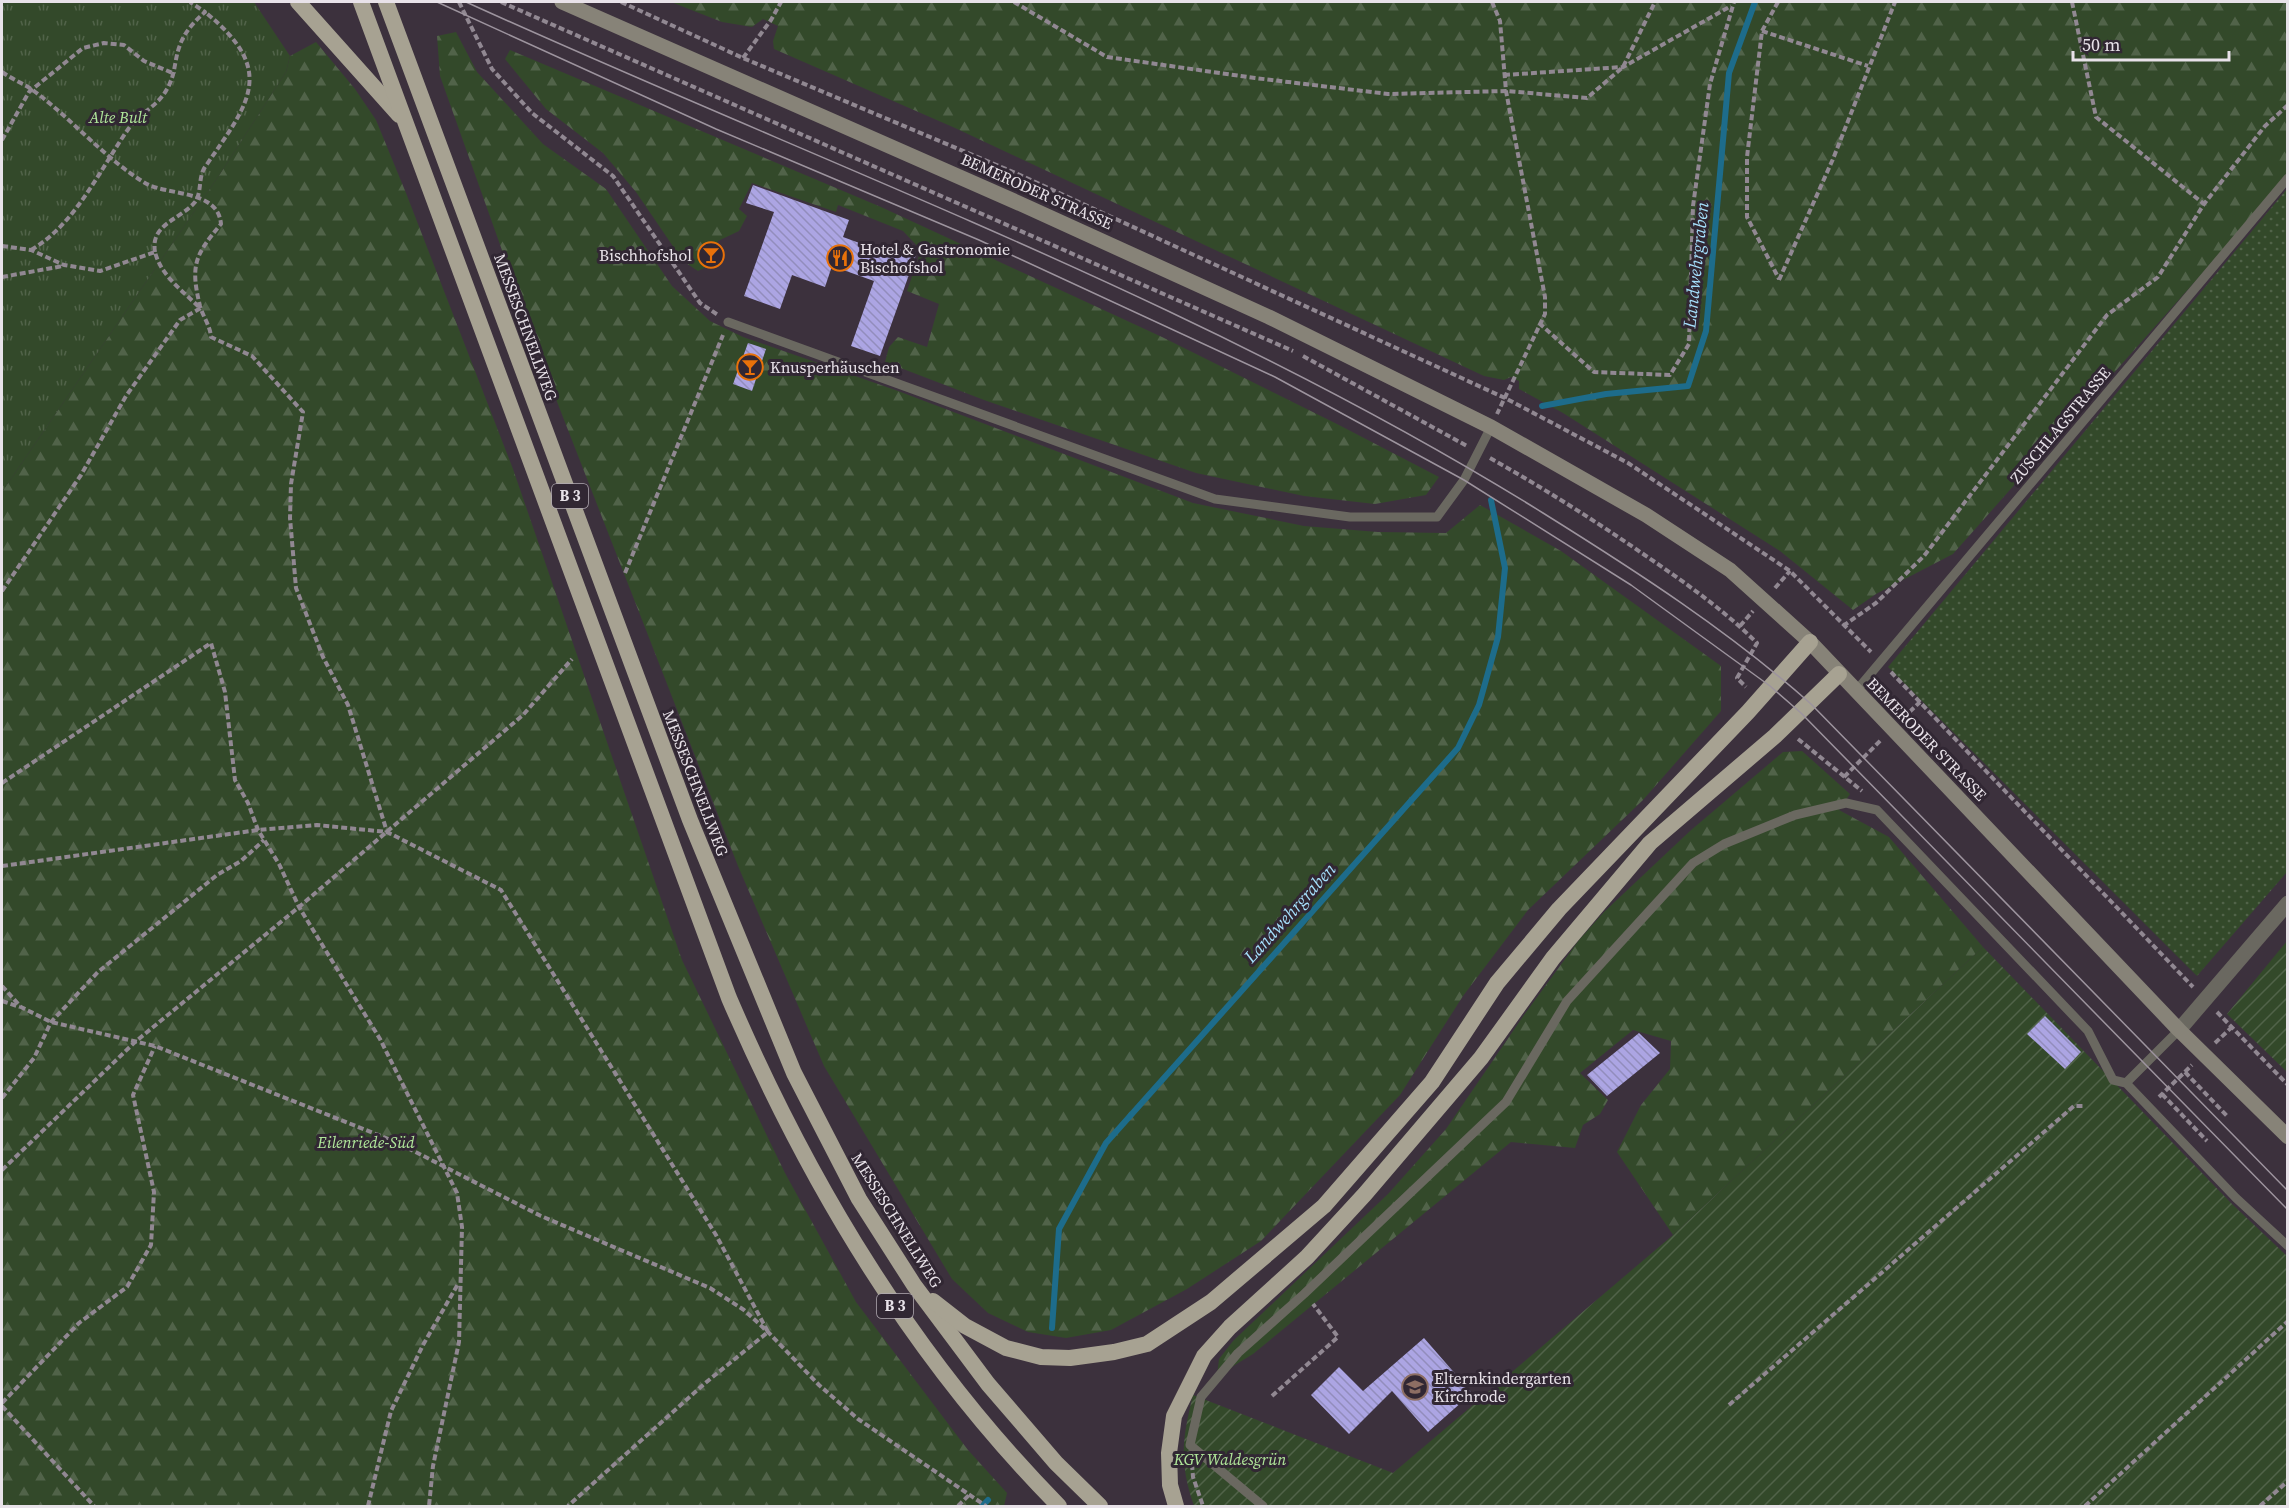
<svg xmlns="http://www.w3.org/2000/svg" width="2289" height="1508" viewBox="0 0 2289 1508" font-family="'Source Serif 4',serif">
	<defs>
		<pattern id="grass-dots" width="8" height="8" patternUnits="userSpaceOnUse" patternTransform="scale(1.5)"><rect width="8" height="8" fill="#33492a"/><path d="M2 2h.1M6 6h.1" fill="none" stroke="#516349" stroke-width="1.8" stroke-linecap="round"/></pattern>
		<pattern id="forest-firs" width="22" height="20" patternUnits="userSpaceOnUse" patternTransform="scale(1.5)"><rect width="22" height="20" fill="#33492a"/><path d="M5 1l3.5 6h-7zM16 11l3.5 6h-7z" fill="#516349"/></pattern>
		<pattern id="park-tufts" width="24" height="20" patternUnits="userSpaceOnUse" patternTransform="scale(1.5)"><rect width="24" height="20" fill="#33492a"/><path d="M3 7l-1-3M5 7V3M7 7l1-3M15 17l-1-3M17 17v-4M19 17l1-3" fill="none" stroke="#516349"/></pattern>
		<pattern id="garden-furrows" width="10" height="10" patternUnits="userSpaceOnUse" patternTransform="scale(1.5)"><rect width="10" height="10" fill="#33492a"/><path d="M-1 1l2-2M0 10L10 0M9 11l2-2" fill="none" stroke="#516349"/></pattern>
		<pattern id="building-back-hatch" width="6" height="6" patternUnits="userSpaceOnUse" patternTransform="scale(1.5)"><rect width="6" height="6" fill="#aca5e3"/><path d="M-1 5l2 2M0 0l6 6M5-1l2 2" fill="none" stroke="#928dbc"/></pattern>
	</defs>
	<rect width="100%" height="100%" fill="#3c313d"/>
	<!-- grass -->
	<path fill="url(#grass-dots)" d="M2287,189v683l-90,104 -309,-309z"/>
	<!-- forest -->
	<g fill="url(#forest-firs)">
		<path d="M671,2h1616v176l-334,376 -77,40 -23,16 -73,-59 -217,-138 -44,-24v-8l-8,-4 -7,3 -20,-4 -529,-248 -181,-79 -1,-8 5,-15 -15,-7 -11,8 -30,-5z"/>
		<path d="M456,32l21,40 66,72 63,45 66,97 38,35 33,16 155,54 295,112 111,23 74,6 68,1 34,-28 81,46 160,115v45l-78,89 -115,110 -65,86 -63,99 -139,146 -74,48 -76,41 -45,8 -38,-6 -40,-19 -36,-34 -128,-213 -86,-200 -193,-495 -105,-295 -3,-40z"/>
		<path d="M316,42l39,47 21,31 30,73 107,276 169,491 103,213 71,129 112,148 39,43 -3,13h-1002v-1014l218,-318 66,-102 4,-16z"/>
		<path d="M510,50l371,157 281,130 177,88 100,52 -13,18 -51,9 -71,-8 -108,-23 -212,-73 -99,-38 4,-15 9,-10 29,10 12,-43 -32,-13 14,-41 -18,-19 -65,-26 -2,7 -84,-29 -13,26 8,7 -8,15 -21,10 -1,21 -19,9 -15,-10 -47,-69 -33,-39 -57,-44 -41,-50z"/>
		<path d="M1802,751l48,43 -11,16 50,27 94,110 -310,288 -56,-83 24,-47 29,-36 1,-28 -38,-11 -53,43 28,27 -8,14 -17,11 -8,23 -64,-6 -258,212 -36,22 2,-17 14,-18 155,-147 58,-65 78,-114 55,-75 25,-28 86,-81 93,-79z"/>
	</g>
	<!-- park -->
	<path fill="url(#park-tufts)" d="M2,2h252l36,54 -4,16 -66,102 -218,318z"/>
	<!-- garden -->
	<g fill="url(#garden-furrows)">
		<path d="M2287,941v131l-60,-58z"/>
		<path d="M1983,947l249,257 55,52v250h-1093c-15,-44 -12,-66 -1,-111l200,78 280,-238z"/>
	</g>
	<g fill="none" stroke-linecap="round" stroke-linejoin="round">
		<!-- stream -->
		<g stroke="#1d6c8b" stroke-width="6">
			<path d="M1542,406l64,-12 82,-8 18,-55 23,-258 26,-71"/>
			<path d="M1052,1328l7,-99 47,-86 352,-395 21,-43 19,-68 7,-69 -14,-68"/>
			<path d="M982,1506l6,-6"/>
		</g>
	</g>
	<!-- building -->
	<g fill="url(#building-back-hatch)">
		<path d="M753,185l96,35 -6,17 41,15 3,-7 29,10 -36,101 -29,-10 23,-65 -42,-15 -7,21 -33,-12 -12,34 -36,-13 30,-84 -28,-9z"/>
		<path d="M748,343l18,6 -14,42 -19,-7z"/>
		<path d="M2045,1016l36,36 -16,17 -38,-35z"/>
		<path d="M1639,1033l21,20 -53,43 -20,-21z"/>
		<path d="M1424,1338l48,55 -44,39 -36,-41 -43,43 -38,-39 28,-28 24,24z"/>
	</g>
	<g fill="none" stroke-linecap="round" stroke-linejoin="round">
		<!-- path -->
		<g stroke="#918892" stroke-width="4" stroke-dasharray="6 3" stroke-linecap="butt">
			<path d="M459,2l33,67 40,44 81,63 87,127 18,12"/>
			<path d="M501,2l792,349"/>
			<path d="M621,2l122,56 277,117 485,223 123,65 162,108 81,81"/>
			<path d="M1014,2l93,55 148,21 133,16 118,-3 81,7 36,-31 32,-65"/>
			<path d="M1492,2l8,19 6,70 39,206v17l-48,100"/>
			<path d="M1778,2l-16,29 -15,126v60l32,62"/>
			<path d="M2072,2l24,115 108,87"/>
			<path d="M1762,31l106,35"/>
			<path d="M743,58l28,-38 10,-18"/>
			<path d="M2,72c10,7 22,12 32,19 39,29 69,66 111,92 22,13 73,6 76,41 -26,31 -31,41 -21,82 3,11 10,19 11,31l41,19 51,56 -12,72 -1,34 6,70 27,69 25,48 39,127"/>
			<path d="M1504,75l119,-8 108,-61"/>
			<path d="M2,140l27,-48 54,-44 21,-5 20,2 20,16 31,13"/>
			<path d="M2,246l29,4 33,15 36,6 55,-19c6,24 28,39 45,56"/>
			<path d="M31,250c45,-26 69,-81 98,-122 11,-15 29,-22 38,-39 9,-15 7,-29 13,-44 5,-14 15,-24 25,-33l-15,-10"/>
			<path d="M155,252c-5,-28 25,-32 40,-50 7,-9 3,-25 10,-35 44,-64 73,-96 0,-155"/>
			<path d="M2,277l61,-11"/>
			<path d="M1779,280l54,-121 62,-157"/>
			<path d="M1539,323l55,49 76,3 19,-31 4,-138 17,-122 24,-82"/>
			<path d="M1303,356l164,90"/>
			<path d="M1490,458c55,31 107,64 159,100 38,26 76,53 108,85l-20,35 9,9"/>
			<path d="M625,573l98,-238"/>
			<path d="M1775,588l15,-17"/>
			<path d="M2,591l79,-116 45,-79 54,-76 21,-12"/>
			<path d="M1740,626l13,-15"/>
			<path d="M1843,626l33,-23 48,-47 183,-241 51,-38 46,-73 61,-78 23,-21"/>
			<path d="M1891,672l302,315"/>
			<path d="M1903,718l17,-16"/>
			<path d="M1798,739l64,52"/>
			<path d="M1844,777l37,-37"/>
			<path d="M2,783l209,-140 14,49 10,88 13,23 10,27 21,34 20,43 81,132 77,154 5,34 -3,115 -26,124 -4,40"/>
			<path d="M2,866l256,-36 59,-5 70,7 114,58 215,345 52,97 -64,52 -136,122"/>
			<path d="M2,986l19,21 30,15 104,24 241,96 145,74 169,72 34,22 24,22 51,53 39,34 128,87"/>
			<path d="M2,1001l18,6"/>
			<path d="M2217,1012l71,73"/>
			<path d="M2215,1043l17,-16"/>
			<path d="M2185,1072l43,45"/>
			<path d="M2162,1094l45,47"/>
			<path d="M2159,1097l33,-32"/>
			<path d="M2,1098l32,-40 17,-36 47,-50 119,-97 24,-14 23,-21"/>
			<path d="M2,1170l133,-128 164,-135 224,-192 49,-56"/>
			<path d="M1272,1396l66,-59 -25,-33"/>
			<path d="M2,1403l77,-80 48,-36 24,-42 3,-53 -21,-97 22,-49"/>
			<path d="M1729,1405l345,-299h11"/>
			<path d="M2,1406l92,100"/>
			<path d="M1192,1464l1,13 10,29"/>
			<path d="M368,1506l23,-95 32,-66 35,-61"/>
			<path d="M958,1506l11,-11"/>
			<path d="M2085,1506l203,-185"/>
			<path d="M2260,1506l28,-25"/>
		</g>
		<!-- service -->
		<g stroke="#6a6860" stroke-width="9">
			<path d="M728,322l487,177 135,18h87l27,-37 27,-53"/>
			<path d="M1856,691l432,-513"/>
			<path d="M2126,1083l53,-53"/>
			<path d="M1263,1506l-73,-61 11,-48 37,-44 66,-59 202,-192 61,-101 126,-138 31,-19 71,-29 51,-12 31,7 211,221 25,49 13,3 110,115 52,48"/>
		</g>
		<!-- tertiary -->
		<path stroke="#6a6860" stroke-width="15" d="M2179,1030l109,-127"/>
		<!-- secondary -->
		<path stroke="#878378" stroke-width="15" d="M562,2l461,203 246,112 222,110 155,88 84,55 80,72 369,388 109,107"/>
		<!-- trunk -->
		<g stroke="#a7a292" stroke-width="16">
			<path d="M298,2l101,113"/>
			<path d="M361,2l368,996c81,188 185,361 330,508"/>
			<path d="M386,2l304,818 104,253 65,126 55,86 74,99 68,79 44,43"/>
			<path d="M933,1301l32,25 41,22 35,9 29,1 44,-6 33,-8 64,-42 113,-96 108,-124 65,-99 62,-74 189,-197 62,-70"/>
			<path d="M1176,1506l-6,-21 -1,-32 5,-37 30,-60 26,-29 77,-70 58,-63 116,-136 72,-100 97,-115 125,-107 64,-62"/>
		</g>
		<!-- tram -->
		<g stroke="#9d949e" stroke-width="1.5">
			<path d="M437,2l279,127 263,111 296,137 189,103 167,105 139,101 31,27 487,497"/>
			<path d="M466,2c362,165 739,300 1077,511 93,58 186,118 268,191l477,487"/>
		</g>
	</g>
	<!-- icons -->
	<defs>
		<g id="bar-ring" transform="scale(1.35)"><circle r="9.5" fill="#312733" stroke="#e8710a" stroke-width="1.5"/><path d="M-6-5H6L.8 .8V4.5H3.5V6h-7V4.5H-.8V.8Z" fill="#e8710a"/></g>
		<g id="restaurant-ring" transform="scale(1.35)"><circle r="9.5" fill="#312733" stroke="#e8710a" stroke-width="1.5"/><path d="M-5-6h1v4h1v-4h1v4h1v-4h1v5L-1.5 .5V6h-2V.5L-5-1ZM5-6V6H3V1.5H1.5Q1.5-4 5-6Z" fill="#e8710a"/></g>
		<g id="school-ring" transform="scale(1.35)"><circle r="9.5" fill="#312733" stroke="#8d6e63" stroke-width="1.5"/><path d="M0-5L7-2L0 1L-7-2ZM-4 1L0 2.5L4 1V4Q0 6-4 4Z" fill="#8d6e63"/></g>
	</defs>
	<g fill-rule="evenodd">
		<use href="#bar-ring" x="711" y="255"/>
		<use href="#restaurant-ring" x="840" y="258"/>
		<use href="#bar-ring" x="750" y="367"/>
		<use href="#school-ring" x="1415" y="1387"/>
	</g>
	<g text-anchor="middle" stroke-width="6" stroke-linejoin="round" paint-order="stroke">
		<!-- shield labels -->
		<g fill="#312733" stroke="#b1aab2" stroke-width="1.5">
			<rect x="552" y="484" width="36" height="24" rx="4.5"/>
			<rect x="877" y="1294" width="36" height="24" rx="4.5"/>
		</g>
		<g font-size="15" font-weight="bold" fill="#e8e2e9">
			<text x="570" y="501">B 3</text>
			<text x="895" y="1311">B 3</text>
		</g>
		<!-- park labels -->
		<g font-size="16" font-style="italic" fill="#b0e79a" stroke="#312733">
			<text x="118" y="123">Alte Bult</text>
			<text x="366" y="1148">Eilenriede-Süd</text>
			<text x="1230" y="1465">KGV Waldesgrün</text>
		</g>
		<!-- street labels -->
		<g font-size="16" fill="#e8e2e9" stroke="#312733">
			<text transform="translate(1037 191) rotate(24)" y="6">BEMERODER STRASSE</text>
			<text transform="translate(526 327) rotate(70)" y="6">MESSESCHNELLWEG</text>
			<text transform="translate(2060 425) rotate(-50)" y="6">ZUSCHLAGSTRASSE</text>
			<text transform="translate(1927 739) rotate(46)" y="6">BEMERODER STRASSE</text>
			<text transform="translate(696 783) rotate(69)" y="6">MESSESCHNELLWEG</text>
			<text transform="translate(897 1220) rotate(58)" y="6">MESSESCHNELLWEG</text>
		</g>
		<!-- poi labels -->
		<g font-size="16" fill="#e8e2e9" stroke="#312733" text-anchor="start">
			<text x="860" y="255">Hotel &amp; Gastronomie<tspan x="860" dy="18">Bischofshol</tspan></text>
			<text x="692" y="261" text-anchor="end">Bischhofshol</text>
			<text x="770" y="373">Knusperhäuschen</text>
			<text x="1434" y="1384">Elternkindergarten<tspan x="1434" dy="18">Kirchrode</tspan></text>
		</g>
		<!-- water labels -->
		<g font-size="18" font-style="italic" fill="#a5dffb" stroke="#312733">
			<text transform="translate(1696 265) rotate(-84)" y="6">Landwehrgraben</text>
			<text transform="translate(1290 913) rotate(-48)" y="6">Landwehrgraben</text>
		</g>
	</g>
	<!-- border -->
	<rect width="2289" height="1508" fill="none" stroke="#e8e2e9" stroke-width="6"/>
	<!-- scale -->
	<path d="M2073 51v9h156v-9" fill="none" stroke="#e8e2e9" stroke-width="3"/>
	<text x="2082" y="51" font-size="18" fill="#e8e2e9" stroke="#312733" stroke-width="4.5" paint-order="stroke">50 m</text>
</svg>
